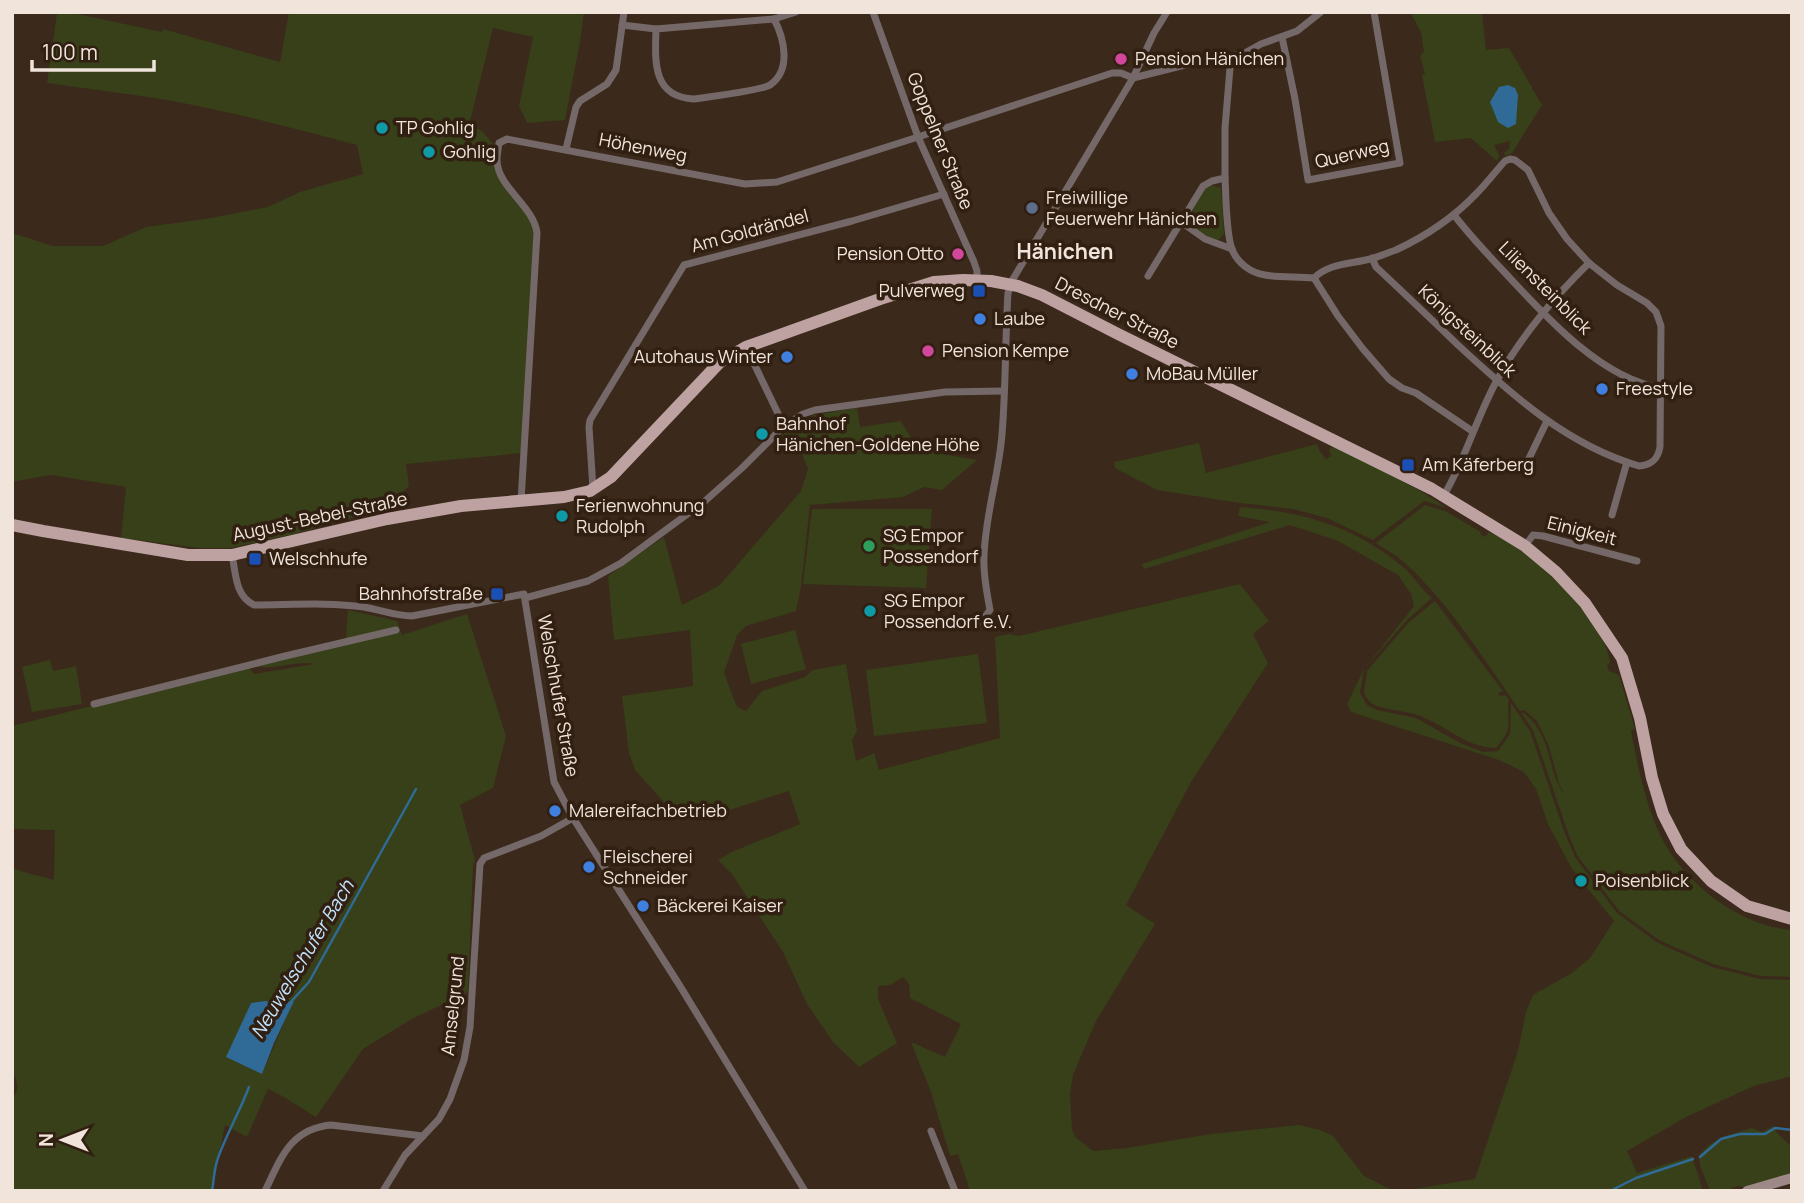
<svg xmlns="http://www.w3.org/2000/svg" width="1804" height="1203" viewBox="0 0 1804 1203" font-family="Manrope,sans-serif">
	<rect width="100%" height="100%" fill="#3b291b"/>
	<!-- green -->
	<g fill="#374018" fill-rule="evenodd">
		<path d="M56,12h12l94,20 1,-3 117,33 9,-50h295l-4,30 -15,78 -38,3 -8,-17 14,-69 -40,-9 -24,97 13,6 13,15v16l38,61 2,9 -13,221 -116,11 3,22 -25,23 -94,26 -60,13h-30l-79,-10 5,-51 -75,-12 -39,7v-249l41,13h50l43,-19 59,-8 63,-12 32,-15 63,-18 -6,-29c-69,-18 -138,-37 -209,-48 -33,-5 -67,-9 -101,-14l10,-70z"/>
		<path d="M1410,12h72l4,38 23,-2 33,57 -30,48 -7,3 -1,-3 5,-4 1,-8 -16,4 5,10 -2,6 -26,-23 -36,4 -13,-67 3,-1 -5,-18 4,-4 -3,-20z"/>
		<path d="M1210,185l11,3 3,46 -6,6c-11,-3 -25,-10 -30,-21l15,-28z"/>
		<path d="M857,408l3,19 41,-6 17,29 59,10 -35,30 -18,-3 -21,10 -93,8 -9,82 -5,24 -50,15 -9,9 -13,38 13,34 9,4 16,-20 43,-14 8,-7 33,-6 11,67 -5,9 4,21 18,-8 5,17 121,-32 -5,-101 14,-3 10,2 221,-52 29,37 -16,13 15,29 -77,119 -65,123 29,19 -59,97 -23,54 -3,19 2,36 4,8 17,13 34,-3 84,-14 88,-9 21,5 13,6 31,40 28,14h16l67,-11 43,-128 8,-39 7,-17 39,-22 18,-15 24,-37 -42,-52 -24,-45 -12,-35 -12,-17 -25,-12 -148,-48 -4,-8 17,-35 50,-63 -3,-12 -13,-19 -60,-34 -48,-16 -146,44 -2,-5 128,-42 -32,-6 2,-9c60,4 114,19 162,59 11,9 19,23 30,32l-25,22 -43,49 -4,24 7,12 10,5 39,8 44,25 23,9 15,-1 12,-17 1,-31 19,28 34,100 11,26 42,56 41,30 54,24 48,12 32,1v96l-38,10 -68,31 -59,34 10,22 55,-17 11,35h-733l-12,-37 -8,2 -19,-64 -20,-50 34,15 16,-33 -51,-26 -1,-14 -6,-7 -13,8 -12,1v13l19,44 -38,24 -26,-25 -26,-38 -24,-52 -51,-78 -14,-14 14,-8 68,-28 -11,-33 -95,30 -5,-7 -19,-5 -35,-39 -6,-17 -7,-57 71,-10 -3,-56 -76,10 -6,-64 56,-39 18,68 37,-19 82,-95 7,-22 -9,-23 -17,8 -6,-13 22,-20 16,-6z"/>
		<path d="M1199,443l7,30 111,-29 2,6 7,9 5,-3 -2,-7 7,-3 88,47 23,15 -23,-7 -51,39 -46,-22 -34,-9 -53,-6 -83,-13 -42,-22 -1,-6z"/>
		<path d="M1425,505l20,6 36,21 -1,2 5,3 4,-5c8,4 17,8 25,13 30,19 93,80 96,117l-3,4 2,5 10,4 16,54 -4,1c6,33 13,67 26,98 21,51 80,98 135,102v47l-31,-1 -48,-12 -54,-24 -40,-29 -42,-56 -10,-25 -34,-100 -12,-17h3c31,26 21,56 41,82l-6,-11 -10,-38 -12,-25 -13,-11 -4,1c-35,-50 -68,-104 -113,-146 -9,-9 -21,-15 -31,-22z"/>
		<path d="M812,509h120l-6,79 -123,-4z"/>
		<path d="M1435,601l68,90 -5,2 2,3 5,-1 4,4c-3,11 2,22 -2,33 -2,5 -7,11 -11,16 -30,0 -51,-24 -79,-33 -13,-5 -38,-5 -47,-13 -3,-3 -4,-6 -6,-9l3,-22 41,-48z"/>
		<path d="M348,610l49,11 5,14 65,-21 39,122 -13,52 -33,17 15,55 -2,5 -5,127 -58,28 -47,29 -47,68 -32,-20 -16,-8 -21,48 -22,-12 -13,66h-200v-93c9,-8 5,-17 0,-27v-204l8,4 34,9 1,-50 -43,-1v-103l107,-27 130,-31 5,6 60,-10c-17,-4 -40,7 -58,2l-1,-4 91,-24zM265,1001l15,2 13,-1 -31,72 -35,-17 24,-54z"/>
		<path d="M795,630l11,39 -55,15 -10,-40z"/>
		<path d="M978,654l9,69 -113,13 -8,-66z"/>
		<path d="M50,660l3,11 23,-5 6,38 -50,8 -10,-45z"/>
		<path d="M1774,1126l3,7 15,14v27l-46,13 -10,-1 -9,5h-17l-10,-25 -1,-11 11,-11 15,-8 27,-8 10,4z"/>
	</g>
	<!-- water -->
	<g fill="#2f6b96">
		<path d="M1508,85l7,3 3,7 -2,29 -8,4 -10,-6 -8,-20 9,-15z"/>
		<path d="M265,1001l15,2 14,-2 -20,42 -12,31 -36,-17 25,-54z"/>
	</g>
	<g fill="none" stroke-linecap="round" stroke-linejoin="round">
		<!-- stream -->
		<g stroke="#2f6b96" stroke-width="2.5">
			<path d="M288,1005l21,-23 107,-193"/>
			<path d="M1700,1157l21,-18 19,-5h25l10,-6 17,2"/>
			<path d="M212,1191c2,-11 2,-23 6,-33 9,-25 22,-47 31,-71"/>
			<path d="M1610,1191l26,-13 57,-19"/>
		</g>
		<!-- minor -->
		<g stroke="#756868" stroke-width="7">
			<path d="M873,12l45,125 56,125 3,9v10"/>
			<path d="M622,25l34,4 118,-10 22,-7"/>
			<path d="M656,29c-1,32 -4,68 38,70 14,-2 68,-9 76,-14 22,-15 14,-47 4,-66"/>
			<path d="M1282,37l13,62 13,81 92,-17 -26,-151"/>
			<path d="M566,149l10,-42 4,-6 27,-17 9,-14 8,-58"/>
			<path d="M1225,178c1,17 1,56 7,71 5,14 19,24 33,26 16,3 33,1 49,3 15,-15 37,-14 56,-19 8,-2 17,-6 26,-9 30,-14 57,-32 80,-56 10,-10 19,-22 29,-33l5,-2 5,1 13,10 21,43 18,26 22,24 28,22 30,18 9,9 5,14 -1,121c-2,12 -8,18 -21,19 -72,-21 -127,-71 -181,-121 -27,-26 -54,-52 -82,-78l-4,-9"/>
			<path d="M1454,215c17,22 35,41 54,61 38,41 94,103 153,112"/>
			<path d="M1181,222l24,17 27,10"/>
			<path d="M1148,276l55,-90 9,-5 13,-3v-50l5,-60"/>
			<path d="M1314,278l24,38 25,33 26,30 13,9 14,5 56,38"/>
			<path d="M746,347l38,79"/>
			<path d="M1523,471l24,-50"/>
			<path d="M593,489l-4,-62 1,-7 94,-155 168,-44 92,-27"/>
			<path d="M1444,495c21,-35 32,-76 52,-113 22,-42 59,-86 93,-119"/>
			<path d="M521,501l16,-268c-3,-27 -40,-46 -40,-73 0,-5 1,-11 2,-17l8,-4 238,45 32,-2 141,-45 194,-64h9l12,5 76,-19 34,-5 18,-10 36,-13 24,-19"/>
			<path d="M1612,515l15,-53"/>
			<path d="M1525,546l8,-11 10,1 94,25"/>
			<path d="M232,555c4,19 3,41 22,50 36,0 74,-3 110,2 17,3 31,9 48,9l112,-22 30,188 19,36 107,168 125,205"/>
			<path d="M525,598l63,-17 33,-18 84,-62 37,-33 42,-42 19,-12 12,-4 130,-18 59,-1"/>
			<path d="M927,627h36l18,-5 9,-12c-3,-17 -7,-35 -6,-53 1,-42 15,-82 18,-123 4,-47 3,-94 6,-141l5,-14 120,-201 21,-45 13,-21"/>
			<path d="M94,704l187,-47 115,-27"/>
			<path d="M931,1131l24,60"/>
			<path d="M265,1191c16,-33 25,-62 66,-66l92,11"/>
			<path d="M383,1191l22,-36 34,-36 11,-20 14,-39 6,-33 10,-163 4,-6 57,-22 32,-18"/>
		</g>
		<!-- secondary -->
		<path stroke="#9e8988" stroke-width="10" d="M1747,1191l45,-13"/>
		<!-- primary -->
		<path stroke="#bda2a1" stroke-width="12" d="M12,525l31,6 145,24h44l155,-36 74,-13 103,-9 26,-6 21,-14 109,-115 26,-15 134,-48 54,-17 29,-2 28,1 27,5 24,9 76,39 314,155 93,57 31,26 29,31 37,55 18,60 12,60 11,36 18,35 30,32 36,25 45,13"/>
	</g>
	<!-- markers -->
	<g fill="#d1479c" stroke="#311f11" stroke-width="2.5">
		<circle cx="1121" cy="59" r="7"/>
		<circle cx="958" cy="254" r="7"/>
		<circle cx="928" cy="351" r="7"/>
	</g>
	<g fill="#0f9aa8" stroke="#311f11" stroke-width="2.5">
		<circle cx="382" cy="128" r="7"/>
		<circle cx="429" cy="152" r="7"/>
		<circle cx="762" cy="434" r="7"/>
		<circle cx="562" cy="516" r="7"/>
		<circle cx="870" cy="611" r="7"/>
		<circle cx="1581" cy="881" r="7"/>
	</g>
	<circle fill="#5c6f8a" stroke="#311f11" stroke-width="2.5" cx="1032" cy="208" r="7"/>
	<g fill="#1a4fb4" stroke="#311f11" stroke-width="2.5">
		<rect x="972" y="284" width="14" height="14" rx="3.5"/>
		<rect x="1401" y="458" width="14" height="14" rx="3.5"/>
		<rect x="248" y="552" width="14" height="14" rx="3.5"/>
		<rect x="490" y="587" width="14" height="14" rx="3.5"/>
	</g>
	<g fill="#3f7fe0" stroke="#311f11" stroke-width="2.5">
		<circle cx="980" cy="319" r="7"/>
		<circle cx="787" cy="357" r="7"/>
		<circle cx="1132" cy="374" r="7"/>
		<circle cx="1602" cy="389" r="7"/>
		<circle cx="555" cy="811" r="7"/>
		<circle cx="589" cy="867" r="7"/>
		<circle cx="643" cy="906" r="7"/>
	</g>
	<circle fill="#2e9e5b" stroke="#311f11" stroke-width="2.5" cx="869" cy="546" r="7"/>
	<g text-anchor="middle" stroke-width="7" stroke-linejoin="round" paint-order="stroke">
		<!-- poi labels -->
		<g font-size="18" fill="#f0e4db" stroke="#311f11" text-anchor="start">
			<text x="1135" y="65">Pension Hänichen</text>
			<text x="396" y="134">TP Gohlig</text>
			<text x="443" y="158">Gohlig</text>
			<text x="1046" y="204">Freiwillige<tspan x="1046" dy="21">Feuerwehr Hänichen</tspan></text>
			<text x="944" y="260" text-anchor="end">Pension Otto</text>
			<text x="965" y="297" text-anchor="end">Pulverweg</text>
			<text x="994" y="325">Laube</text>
			<text x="942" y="357">Pension Kempe</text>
			<text x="773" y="363" text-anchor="end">Autohaus Winter</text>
			<text x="1146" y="380">MoBau Müller</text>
			<text x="1616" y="395">Freestyle</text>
			<text x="776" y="430">Bahnhof<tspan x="776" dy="21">Hänichen-Goldene Höhe</tspan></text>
			<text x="1422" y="471">Am Käferberg</text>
			<text x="576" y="512">Ferienwohnung<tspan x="576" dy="21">Rudolph</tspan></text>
			<text x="883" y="542">SG Empor<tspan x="883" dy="21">Possendorf</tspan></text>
			<text x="269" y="565">Welschhufe</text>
			<text x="483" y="600" text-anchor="end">Bahnhofstraße</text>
			<text x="884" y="607">SG Empor<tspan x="884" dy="21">Possendorf e.V.</tspan></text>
			<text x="569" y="817">Malereifachbetrieb</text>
			<text x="603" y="863">Fleischerei<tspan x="603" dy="21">Schneider</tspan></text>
			<text x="1595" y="887">Poisenblick</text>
			<text x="657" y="912">Bäckerei Kaiser</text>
		</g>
		<!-- street labels -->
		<g font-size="18" fill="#f0e4db" stroke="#311f11">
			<text transform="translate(940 141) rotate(68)" y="6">Goppelner Straße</text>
			<text transform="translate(643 148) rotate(11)" y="6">Höhenweg</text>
			<text transform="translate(1352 154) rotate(-13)" y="6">Querweg</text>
			<text transform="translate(750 231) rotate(-15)" y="6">Am Goldrändel</text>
			<text transform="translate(1545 288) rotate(45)" y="6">Liliensteinblick</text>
			<text transform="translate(1117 313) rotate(27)" y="6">Dresdner Straße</text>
			<text transform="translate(1467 331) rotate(43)" y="6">Königsteinblick</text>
			<text transform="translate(320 517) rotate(-12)" y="6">August-Bebel-Straße</text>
			<text transform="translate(1582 531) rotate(14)" y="6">Einigkeit</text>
			<text transform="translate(558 696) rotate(80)" y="6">Welschhufer Straße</text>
			<text transform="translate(453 1006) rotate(-84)" y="6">Amselgrund</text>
		</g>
		<!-- water labels -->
		<g font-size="19" font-style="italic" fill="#c2e2fc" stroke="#311f11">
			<text transform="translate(302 959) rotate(-59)" y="7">Neuwelschufer Bach</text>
		</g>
		<!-- quarter labels -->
		<g font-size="21" font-weight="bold" fill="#f0e4db" stroke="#311f11">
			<text x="1065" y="259">Hänichen</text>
		</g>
	</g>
	<!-- border -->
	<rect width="1804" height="1203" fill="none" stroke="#f0e4db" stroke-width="28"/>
	<!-- north arrow -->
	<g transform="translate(63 1140) rotate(270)" stroke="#311f11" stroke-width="5" paint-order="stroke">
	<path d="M0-5L12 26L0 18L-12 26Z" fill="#f0e4db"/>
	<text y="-10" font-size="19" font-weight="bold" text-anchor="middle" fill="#f0e4db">N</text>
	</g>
	<!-- scale -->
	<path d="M32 60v10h122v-10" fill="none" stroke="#f0e4db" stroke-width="3.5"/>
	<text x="42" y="60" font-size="21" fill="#f0e4db" stroke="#311f11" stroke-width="5" paint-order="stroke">100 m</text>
</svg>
